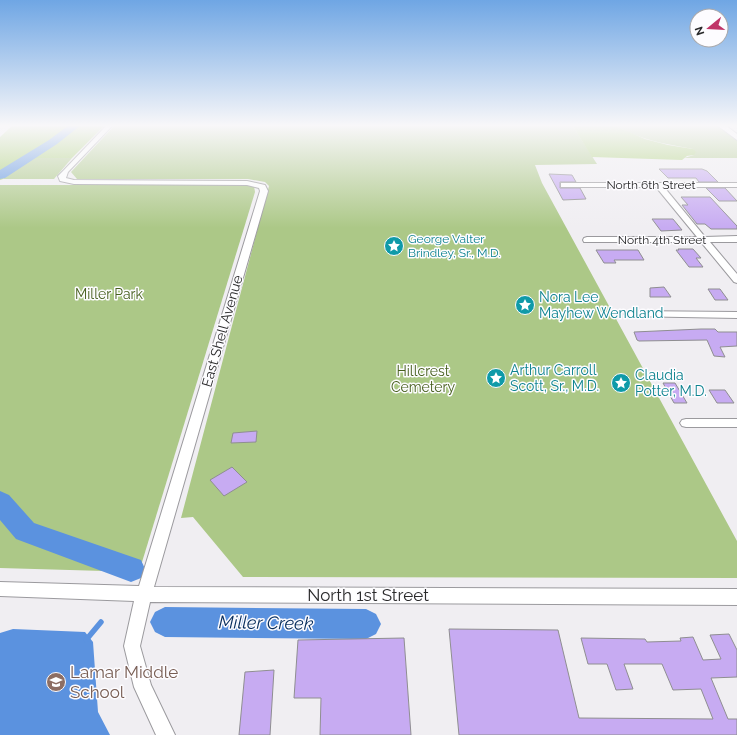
<svg xmlns="http://www.w3.org/2000/svg" width="737" height="735" viewBox="0 0 737 735" font-family="Raleway,sans-serif">
	<rect width="100%" height="100%" fill="#f0eef2"/>
	<!-- green -->
	<g fill="#acc887">
		<path d="M115,125h457l25,39 -62,1 7,18 195,358v37l-494,-1 -50,-60 -12,1 88,-332 -4,-4 -17,-3h-171l-6,-7z"/>
		<path d="M613,125h104l20,16v17h-53l10,-3 -1,-6c-29,-5 -54,-10 -80,-24z"/>
		<path d="M29,158h43l-18,21h-51z"/>
		<path d="M0,185h245l9,1 1,6 -116,380 -139,-4z"/>
	</g>
	<!-- forest -->
	<g fill="#a5cc6e">
		<path d="M13,125h92l-33,33h-43l-26,21 -3,1v-43z"/>
		<path d="M572,125h41l32,14 23,6 25,4 3,3 -2,3 -7,1 -5,4 -90,-3z"/>
	</g>
	<!-- water -->
	<path fill="#5b92df" d="M13,629l72,3 8,10 5,70 12,23h-110v-102z"/>
	<g fill="none" stroke-linecap="round" stroke-linejoin="round">
		<!-- stream -->
		<path stroke="#5b92df" stroke-width="5.5" d="M86,640l15,-18"/>
		<!-- river -->
		<g fill="#5b92df" fill-rule="evenodd">
			<path d="M69,125h12l-24,19 -52,34 -5,1v-9l49,-30z"/>
			<path d="M0,491l9,4 25,28 107,37 4,9 -4,9 -10,4 -115,-43 -16,-19z"/>
			<path d="M165,607l201,2 10,5 5,10 -5,10 -10,5 -201,-2 -10,-5 -5,-10 5,-10z"/>
		</g>
	</g>
	<!-- building -->
	<g fill="#c7abf2" stroke="#8f8e91">
		<path d="M659,169h43l5,2 11,11h-19l-3,-4h-28z"/>
		<path d="M549,174l23,1 4,7h-16v6h20l6,11 -23,1z"/>
		<path d="M706,188h19l12,13h-18z"/>
		<path d="M681,197h29l27,29v3h-26l-6,-5h-8l-15,-19h6z"/>
		<path d="M652,219h21l9,11 -21,1z"/>
		<path d="M678,249h15l8,9h-5l7,9h-14l-13,-17h3z"/>
		<path d="M596,250h42l6,10h-30l2,3h-12z"/>
		<path d="M664,287l7,10h-21v-9z"/>
		<path d="M708,289h12l8,11h-13z"/>
		<path d="M701,329h14l3,3h19v14l-17,1 5,10 -11,-1 -7,-16 -68,1 -2,-1 -3,-8z"/>
		<path d="M663,383h12l12,20h-13z"/>
		<path d="M709,390h16l9,13h-17z"/>
		<path d="M257,431l-1,11 -25,1 2,-10z"/>
		<path d="M232,467l15,15 -23,14 -14,-16z"/>
		<path d="M449,629l109,1 21,88 134,1 -12,-30 -28,1 -11,-26h-38l9,25 -17,1 -9,-26h-19l-7,-26 64,1 2,3 34,-1 -1,-3 13,-1 10,23 18,-1 -11,-24 19,-1 8,16v27l-26,1 17,41h9v16h-278z"/>
		<path d="M404,638l7,97h-91l1,-37h-27l4,-58z"/>
		<path d="M274,670l-4,65h-31l6,-63z"/>
	</g>
	<g fill="none" stroke-linecap="round" stroke-linejoin="round">
		<!-- minor casing -->
		<g stroke="#9b9a9e" stroke-width="2">
			<g id="minor">
				<path d="M107,125h6l-45,47 -2,6 8,2 173,1 18,4 3,6 -114,396 583,2v16l-587,-3 -10,44 11,39 24,50h-19l-22,-48 -10,-41 10,-45 -134,-5v-14l139,4 121,-395 -1,-3 -12,-3 -173,-1 -14,-3 -2,-5 6,-6z"/>
				<path d="M561,183h176v4h-73l41,50 32,-1v6h-27l27,32v9l-3,-1 -33,-40h-117l-1,-2 1,-2 3,-1h110l-41,-50h-95z"/>
				<path d="M629,311l108,1v6l-111,-2 -2,-2 2,-2z"/>
				<path d="M686,419h51v8h-51l-4,-1 -2,-3 2,-3z"/>
			</g>
		</g>
		<!-- tertiary casing -->
		<g stroke="#9b9a9e" stroke-width="2">
			<path id="tertiary" d="M717,125h8l12,9v6z"/>
		</g>
		<!-- minor -->
		<use href="#minor" fill="#fff" fill-rule="evenodd"/>
		<!-- tertiary -->
		<use href="#tertiary" fill="#fff" fill-rule="evenodd"/>
	</g>
	<!-- sky -->
	<linearGradient id="sky" x2="0" y2="1"><stop stop-color="#6fa6e4"/><stop offset="0.55" stop-color="#f8f7f9"/><stop offset="1" stop-color="#f8f7f9" stop-opacity="0"/></linearGradient>
	<rect width="737" height="228" fill="url(#sky)"/>
	<!-- icons -->
	<defs>
		<g id="sight-disc" transform="scale(1)"><circle r="9.5" fill="#0f9aa8" stroke="#fdfcff"/><path d="M0-6L1.8-2.2L6-1.7L2.9 1.2L3.7 5.4L0 3.3L-3.7 5.4L-2.9 1.2L-6-1.7L-1.8-2.2Z" fill="#fff"/></g>
		<g id="school-disc" transform="scale(1)"><circle r="9.5" fill="#8d6e63" stroke="#fdfcff"/><path d="M0-5L7-2L0 1L-7-2ZM-4 1L0 2.5L4 1V4Q0 6-4 4Z" fill="#fff"/></g>
	</defs>
	<g fill-rule="evenodd">
		<use href="#sight-disc" x="394" y="246"/>
		<use href="#sight-disc" x="525" y="305"/>
		<use href="#sight-disc" x="496" y="378"/>
		<use href="#sight-disc" x="621" y="383"/>
		<use href="#school-disc" x="56" y="682"/>
	</g>
	<g text-anchor="middle" stroke-width="3" stroke-linejoin="round" paint-order="stroke">
		<!-- far-street labels -->
		<g font-size="12" fill="#2a2a2b" stroke="#fdfcff">
			<text x="651" y="189">North 6th Street</text>
			<text x="662" y="244">North 4th Street</text>
		</g>
		<!-- far-culture labels -->
		<g font-size="12" fill="#0d838f" stroke="#fdfcff" text-anchor="start">
			<text x="408" y="243">George Valter<tspan x="408" dy="14">Brindley, Sr., M.D.</tspan></text>
		</g>
		<!-- park labels -->
		<g font-size="14" fill="#475f1e" stroke="#fdfcff">
			<text x="109" y="299">Miller Park</text>
			<text x="423" y="376">Hillcrest<tspan x="423" dy="16">Cemetery</tspan></text>
		</g>
		<!-- culture labels -->
		<g font-size="14" fill="#0d838f" stroke="#fdfcff" text-anchor="start">
			<text x="539" y="302">Nora Lee<tspan x="539" dy="16">Mayhew Wendland</tspan></text>
			<text x="510" y="375">Arthur Carroll<tspan x="510" dy="16">Scott, Sr., M.D.</tspan></text>
			<text x="635" y="380">Claudia<tspan x="635" dy="16">Potter, M.D.</tspan></text>
		</g>
		<!-- street labels -->
		<g font-size="14" fill="#2a2a2b" stroke="#fdfcff">
			<text transform="translate(222 331) rotate(-74)" y="5">East Shell Avenue</text>
		</g>
		<!-- near-street labels -->
		<g font-size="17" fill="#2a2a2b" stroke="#fdfcff">
			<text x="368" y="601">North 1st Street</text>
		</g>
		<!-- near-education labels -->
		<g font-size="17" fill="#785e54" stroke="#fdfcff" text-anchor="start">
			<text x="70" y="678">Lamar Middle<tspan x="70" dy="20">School</tspan></text>
		</g>
		<!-- near-water labels -->
		<g font-size="18" font-style="italic" fill="#072d5d" stroke="#fdfcff">
			<text transform="translate(266 623) rotate(1)" y="6">Miller Creek</text>
		</g>
	</g>
	<!-- north arrow -->
	<g transform="translate(709 28) rotate(252)"><circle r="19" fill="#fdfcff" stroke="#a9a8aa"/>
	<path d="M0-3L7 15L0 10L-7 15Z" fill="#c03468"/>
	<text y="-6" font-size="11" font-weight="bold" text-anchor="middle" fill="#2a2a2b">N</text>
	</g>
</svg>
